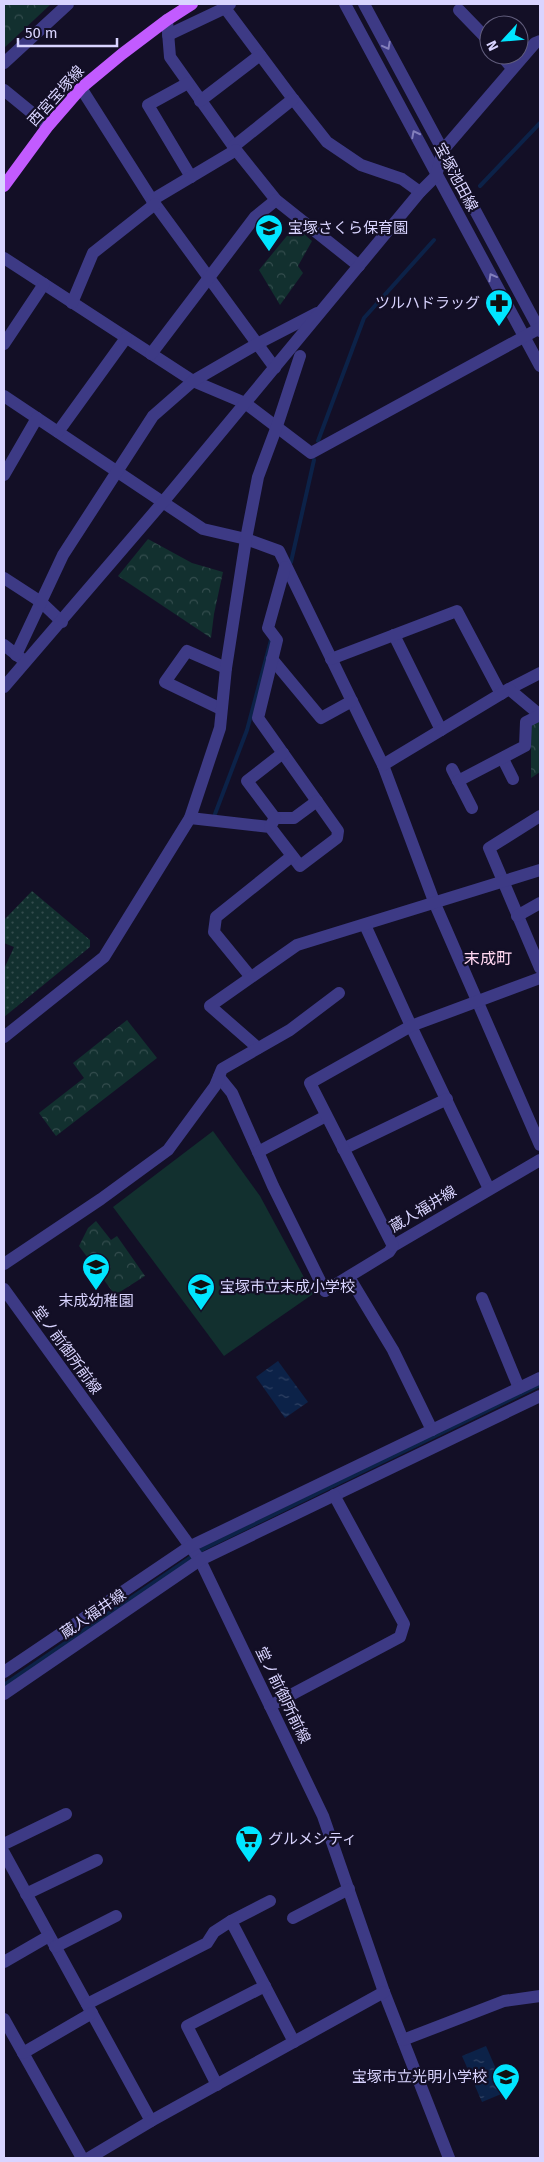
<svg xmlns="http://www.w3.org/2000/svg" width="544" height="2162" viewBox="0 0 544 2162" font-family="'Fira Sans','Noto Sans JP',sans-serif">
	<defs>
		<pattern id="forest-crowns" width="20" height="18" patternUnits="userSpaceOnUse" patternTransform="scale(1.25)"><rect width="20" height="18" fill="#12302f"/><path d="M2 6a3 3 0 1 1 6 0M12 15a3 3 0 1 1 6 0" fill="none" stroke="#344d4e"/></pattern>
		<pattern id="garden-dots" width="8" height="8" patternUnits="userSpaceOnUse" patternTransform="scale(1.25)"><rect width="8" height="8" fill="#12302f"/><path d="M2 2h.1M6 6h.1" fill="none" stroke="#344d4e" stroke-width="1.8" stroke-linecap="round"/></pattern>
		<pattern id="water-ripples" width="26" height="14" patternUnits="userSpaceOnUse" patternTransform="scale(1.25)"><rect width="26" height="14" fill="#0c2248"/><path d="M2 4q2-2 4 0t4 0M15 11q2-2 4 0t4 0" fill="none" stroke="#2f4163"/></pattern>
	</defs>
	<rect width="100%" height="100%" fill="#130f26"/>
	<!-- grass -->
	<path fill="#12302f" d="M213,1131l47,65 53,98 -89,62 -111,-149z"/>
	<!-- forest -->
	<g fill="url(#forest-crowns)">
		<path d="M4,4h47l-47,44z"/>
		<path d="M295,226l17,15 -14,25 5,7 -23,32 -21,-35z"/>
		<path d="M148,539l44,24 31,9 -9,42 -3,24 -93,-62z"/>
		<path d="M540,721v51l-9,6v-54z"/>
		<path d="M127,1020l30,38 -101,78 -17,-23 45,-35 -11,-15z"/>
		<path d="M96,1221l15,19 6,-4 28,40 -30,19 -36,-49 9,-18z"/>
	</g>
	<!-- garden -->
	<path fill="url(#garden-dots)" d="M32,891l58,49v7l-86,70v-48l10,-22 -10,-4v-23z"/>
	<!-- water -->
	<g fill="url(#water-ripples)">
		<path d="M278,1361l30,41 -23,16 -29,-41z"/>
		<path d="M486,2046l20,46 -24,10 -20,-46z"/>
	</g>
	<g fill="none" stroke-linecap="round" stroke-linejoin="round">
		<!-- stream -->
		<g stroke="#0c2248" stroke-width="4">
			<path d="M480,186l60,-63"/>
			<path d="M318,441l46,-123 70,-78"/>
			<path d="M291,562l23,-102"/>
			<path d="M215,814l32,-84 24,-90"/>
			<path d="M4,1685l199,-136 337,-164"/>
		</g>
		<!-- minor -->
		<g stroke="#3d3a85" stroke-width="12">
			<path d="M230,4l-5,4 68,91 34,43 34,23 41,14 18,13"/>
			<path d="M345,4l195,362"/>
			<path d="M364,4l176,327"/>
			<path d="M459,10l30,31"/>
			<path d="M167,20l3,37 66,93 40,50 83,66"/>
			<path d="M168,35l57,-27"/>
			<path d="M501,55l11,13"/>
			<path d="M4,63l64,-59"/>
			<path d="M188,83l-40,22 43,72"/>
			<path d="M81,88l71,112 123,168"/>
			<path d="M4,90l44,36"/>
			<path d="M200,101l60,-46"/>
			<path d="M233,147l60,-48"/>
			<path d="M152,200l84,-50"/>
			<path d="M4,258l189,123 52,22 66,50 229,-125"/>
			<path d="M72,303l21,-50 62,-49"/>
			<path d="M4,344l40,-60"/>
			<path d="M151,354l104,-137 21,-17"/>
			<path d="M4,396l199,133 43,10 33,12 104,214 52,139 105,241"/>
			<path d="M58,432l68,-94"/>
			<path d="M4,475l33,-57"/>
			<path d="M4,578l37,24 21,20"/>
			<path d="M394,635l47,95"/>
			<path d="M4,645l18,14"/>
			<path d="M16,655l47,-100 90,-139 40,-35 64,-37 60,-31"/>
			<path d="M272,659l49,59 31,-17"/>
			<path d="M331,659l126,-48 44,83"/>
			<path d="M4,687l159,-185 257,-310 16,-16 7,-26 92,-107 5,-2"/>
			<path d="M509,689l31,-16"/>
			<path d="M221,709l-56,-27 22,-31 39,17"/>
			<path d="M503,759l10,20"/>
			<path d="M383,765l126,-76 31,26"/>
			<path d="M452,769l20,39"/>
			<path d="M458,781l67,-35 1,-24 14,-7"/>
			<path d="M540,816l-51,32 51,120"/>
			<path d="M190,818l80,9 30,39 37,-28 1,-7 -80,-113 19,-78 -9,-12 17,-61"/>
			<path d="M275,818h19l23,-17"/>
			<path d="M270,827l5,-9 -28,-37 36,-28"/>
			<path d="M517,916l23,-13"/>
			<path d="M365,925l46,101 78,163"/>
			<path d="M250,976l-36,-44 2,-15 76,-61"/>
			<path d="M4,1037l100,-80 86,-139 30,-90 6,-60 20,-129 12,-62 19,-51 23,-70"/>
			<path d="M258,1048l-48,-42 87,-61 243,-75"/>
			<path d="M219,1077l13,16 41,93 52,105 64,-39 4,-6 147,-86"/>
			<path d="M343,1149l104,-50"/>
			<path d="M258,1152l68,-36"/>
			<path d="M393,1246l-83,-163 101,-57 129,-48"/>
			<path d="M4,1264l97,-65 67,-49 47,-64 7,-17 68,-39 49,-37"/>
			<path d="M349,1277l44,73 39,80"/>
			<path d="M4,1289l196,271 123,256 61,176 65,166"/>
			<path d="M482,1298l37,90"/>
			<path d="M4,1672l185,-125 351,-169"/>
			<path d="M4,1694l196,-134 340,-164"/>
			<path d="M270,1706l130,-69 4,-13 -70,-129"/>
			<path d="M4,1844l62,-30"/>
			<path d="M4,1853l147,268"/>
			<path d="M26,1894l71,-34"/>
			<path d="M293,1918l56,-29"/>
			<path d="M231,1921l39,-20"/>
			<path d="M55,1947l61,-31"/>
			<path d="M4,1962l45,-26"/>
			<path d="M87,2004l120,-61 7,-11 17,-11 63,121"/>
			<path d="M4,2019l78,139"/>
			<path d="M403,2040l101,-39 36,-5"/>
			<path d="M23,2053l69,-40"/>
			<path d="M217,2085l-30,-59 78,-40"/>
			<path d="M89,2158l62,-37 233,-129"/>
		</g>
		<!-- major -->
		<path stroke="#c25bff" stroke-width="12" d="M4,186l44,-60 33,-38 41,-34 45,-34 25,-16"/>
	</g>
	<!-- one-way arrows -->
	<defs><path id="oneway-chevron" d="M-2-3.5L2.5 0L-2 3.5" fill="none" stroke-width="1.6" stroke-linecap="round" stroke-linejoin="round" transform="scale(1.25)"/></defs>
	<g stroke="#837fbc">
		<use href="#oneway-chevron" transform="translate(387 46) rotate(62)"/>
		<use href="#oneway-chevron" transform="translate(415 134) rotate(-117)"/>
		<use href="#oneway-chevron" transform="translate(492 277) rotate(-119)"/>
	</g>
	<!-- icons -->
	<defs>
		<g id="school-pin" transform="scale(1.4375)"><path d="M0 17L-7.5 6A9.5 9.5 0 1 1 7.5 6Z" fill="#00e5ff" stroke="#130f26"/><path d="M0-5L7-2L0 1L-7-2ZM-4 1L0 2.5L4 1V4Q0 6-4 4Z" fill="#111"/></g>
		<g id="pharmacy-pin" transform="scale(1.4375)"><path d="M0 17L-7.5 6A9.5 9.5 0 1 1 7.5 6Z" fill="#00e5ff" stroke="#130f26"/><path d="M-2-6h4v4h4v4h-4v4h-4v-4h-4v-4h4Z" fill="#111"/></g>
		<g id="supermarket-pin" transform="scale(1.4375)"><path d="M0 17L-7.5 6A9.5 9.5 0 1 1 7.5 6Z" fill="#00e5ff" stroke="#130f26"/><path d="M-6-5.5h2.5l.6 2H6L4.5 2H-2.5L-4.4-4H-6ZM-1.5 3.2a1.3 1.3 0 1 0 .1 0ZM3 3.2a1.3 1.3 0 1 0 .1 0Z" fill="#111"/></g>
	</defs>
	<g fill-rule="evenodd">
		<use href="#school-pin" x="269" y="228"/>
		<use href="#pharmacy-pin" x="499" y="303"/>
		<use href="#school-pin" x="96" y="1267"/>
		<use href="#school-pin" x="201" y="1287"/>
		<use href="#supermarket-pin" x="249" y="1839"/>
		<use href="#school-pin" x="506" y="2077"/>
	</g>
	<g text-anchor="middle" stroke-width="4.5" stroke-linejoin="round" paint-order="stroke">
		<!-- street labels -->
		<g font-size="15" fill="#d9d4ff" stroke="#130f26">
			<text transform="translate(56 96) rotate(-48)" y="5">西宮宝塚線</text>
			<text transform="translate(456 177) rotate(62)" y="5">宝塚池田線</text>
			<text transform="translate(423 1209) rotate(-31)" y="5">蔵人福井線</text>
			<text transform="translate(67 1350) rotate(54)" y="5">堂ノ前御所前線</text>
			<text transform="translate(93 1614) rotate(-34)" y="5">蔵人福井線</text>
			<text transform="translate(283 1695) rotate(64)" y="5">堂ノ前御所前線</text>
		</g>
		<!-- poi labels -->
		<g font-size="15" fill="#d9d4ff" stroke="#130f26" text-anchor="start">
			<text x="288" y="233">宝塚さくら保育園</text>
			<text x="480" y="308" text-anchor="end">ツルハドラッグ</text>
			<text x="220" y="1292">宝塚市立末成小学校</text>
			<text x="96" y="1306" text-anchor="middle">末成幼稚園</text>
			<text x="268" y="1844">グルメシティ</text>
			<text x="487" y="2082" text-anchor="end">宝塚市立光明小学校</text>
		</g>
		<!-- neighbourhood labels -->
		<g font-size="16" fill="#ffd6f0" stroke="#130f26">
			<text x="488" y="964">末成町</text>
		</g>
	</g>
	<!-- border -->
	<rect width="544" height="2162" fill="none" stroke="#d9d4ff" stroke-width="10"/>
	<!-- north arrow -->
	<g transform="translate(504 40) rotate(244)"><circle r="24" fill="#130f26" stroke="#625e7d"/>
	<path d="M0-4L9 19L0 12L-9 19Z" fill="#00e5ff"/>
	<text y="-8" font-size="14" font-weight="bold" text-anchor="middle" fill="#d9d4ff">N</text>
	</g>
	<!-- scale -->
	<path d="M18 38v8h99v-8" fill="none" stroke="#d9d4ff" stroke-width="2.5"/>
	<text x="25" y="38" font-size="15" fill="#d9d4ff" stroke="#130f26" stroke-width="4" paint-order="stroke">50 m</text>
</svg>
